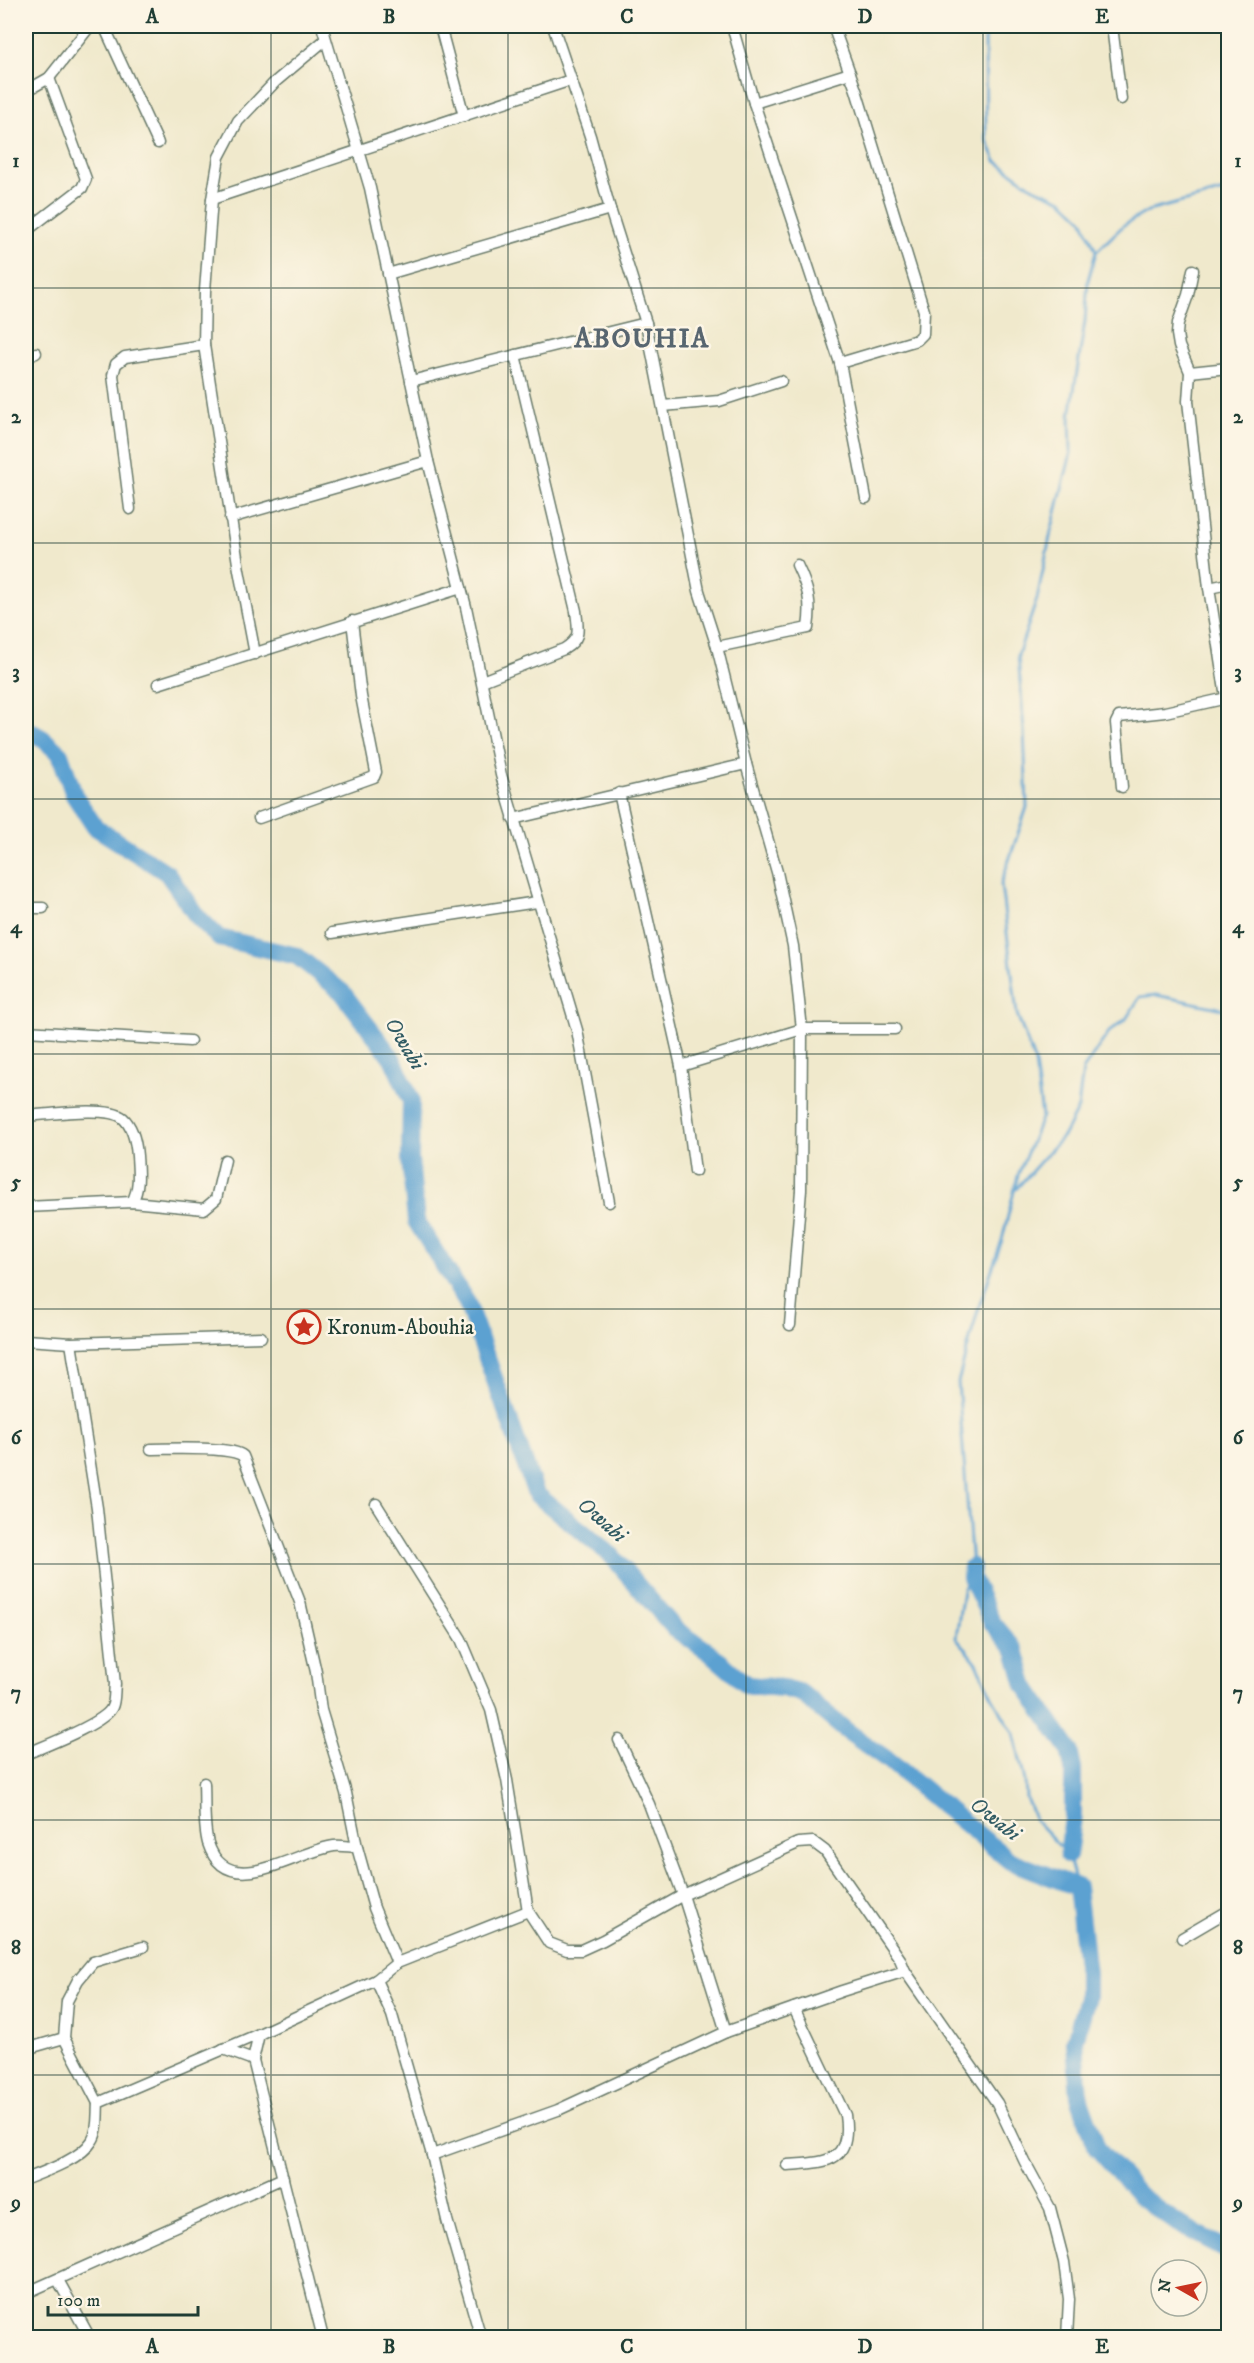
<svg xmlns="http://www.w3.org/2000/svg" width="1254" height="2363" viewBox="0 0 1254 2363" font-family="'IM FELL DW Pica',serif">
	<rect width="100%" height="100%" fill="#fcf5e5"/>
	<filter id="ink" filterUnits="userSpaceOnUse"><feTurbulence type="fractalNoise" baseFrequency=".0167" numOctaves="2"/><feDisplacementMap in="SourceGraphic" scale="12" xChannelSelector="R" yChannelSelector="G"/><feConvolveMatrix kernelMatrix="1 2 1 2 8 2 1 2 1" color-interpolation-filters="sRGB"/></filter>
	<filter id="wash" filterUnits="userSpaceOnUse"><feTurbulence type="fractalNoise" baseFrequency=".008" numOctaves="4" result="noise"/><feDisplacementMap in="SourceGraphic" scale="24" xChannelSelector="R" yChannelSelector="G"/><feGaussianBlur stdDeviation="1.35" result="paint"/><feColorMatrix in="noise" values="0 0 0 0 0 0 0 0 0 0 0 0 0 0 0 0 0 1.4 0 .05"/><feComposite in="paint" operator="in"/></filter>
	<g filter="url(#wash)">
		<rect width="100%" height="100%" fill="#f0e9cc"/>
		<g fill="none" stroke-linecap="round" stroke-linejoin="round">
			<!-- stream -->
			<g stroke="#5ca1d1" stroke-width="3">
				<path d="M985,26l1,112 10,23 36,26 30,13 20,19 14,32"/>
				<path d="M1016,1189l48,-54 14,-27 5,-38 26,-38 17,-13 14,-22 16,-2 72,15"/>
				<path d="M1077,1887l-9,-32 -33,-35 -9,-22 -1,-17 -11,-47 -22,-37 -15,-34 -21,-26 7,-46 9,-24 -14,-185 20,-72 24,-70 16,-65 24,-59 -7,-53 -18,-49 -16,-130 26,-77 -3,-77 -6,-75 19,-56 14,-67 20,-79 -1,-37 15,-95 3,-41 8,-28 28,-27 24,-14 80,-21"/>
			</g>
			<!-- river -->
			<g stroke="#5ca1d1" stroke-width="18">
				<path d="M26,729l16,9 18,16 14,41 21,32 72,46 29,42 23,23 78,18 45,36 50,66 19,42 -1,59 6,62 51,82 69,191 75,61 64,74 34,23 38,33 36,3 18,5 43,36 48,34 118,98 67,26 10,87v23l-12,44 4,56 18,51 44,49 36,26 51,27"/>
				<path d="M972,1567l-1,10 21,45 23,28 10,35 44,65 4,19v49l-5,37"/>
			</g>
		</g>
	</g>
	<g filter="url(#ink)">
		<g fill="none" stroke-linecap="round" stroke-linejoin="round">
			<!-- minor casing -->
			<g stroke="#687969" stroke-width="13">
				<g id="minor">
					<path d="M104,26l54,117"/>
					<path d="M322,26l48,162 58,273 38,146 35,168 76,255 32,172"/>
					<path d="M440,26l24,90"/>
					<path d="M553,26l37,110 20,73 36,114 53,268 18,56 29,117 31,108 16,74 9,83 -1,161 -11,135"/>
					<path d="M732,26l22,77 86,260 26,135"/>
					<path d="M833,26l23,64 68,221 -1,23 -6,6 -77,23"/>
					<path d="M1112,26l9,73"/>
					<path d="M26,91l23,-13 41,-52"/>
					<path d="M754,103l96,-30"/>
					<path d="M212,199l359,-119"/>
					<path d="M26,231l56,-43 4,-9 -37,-101"/>
					<path d="M1193,270l-5,25 -10,28 -1,11 2,12 11,26 -2,29 21,187 19,122"/>
					<path d="M388,274l222,-65"/>
					<path d="M26,358l10,-5"/>
					<path d="M1190,372l38,-4"/>
					<path d="M411,381l235,-58"/>
					<path d="M663,406l56,-5 62,-20"/>
					<path d="M130,509l-17,-134 3,-11 9,-7 79,-12"/>
					<path d="M230,518l198,-57"/>
					<path d="M1209,588l19,-4"/>
					<path d="M717,647l91,-19c4,-27 0,-40 -11,-63"/>
					<path d="M255,654l-16,-84 -35,-225 1,-54 7,-92 7,-42 19,-36 37,-39 50,-42"/>
					<path d="M482,681l82,-32c18,-11 14,-19 12,-38l-61,-256"/>
					<path d="M158,684l303,-96"/>
					<path d="M1122,787l-6,-64 3,-6 46,-5 62,-14"/>
					<path d="M619,793l62,273 14,105"/>
					<path d="M259,818l115,-41 2,-5 -15,-76 -9,-75"/>
					<path d="M513,819l233,-55"/>
					<path d="M26,908h17"/>
					<path d="M332,933l205,-31"/>
					<path d="M26,1031l164,10"/>
					<path d="M681,1066l121,-37h93"/>
					<path d="M26,1116c20,-1 82,-11 97,2 10,9 13,25 14,38 1,16 3,32 -5,46"/>
					<path d="M26,1207l106,-5 72,7 12,-10 9,-39"/>
					<path d="M26,1340l45,3 190,-6"/>
					<path d="M151,1449c19,0 80,-3 92,7l57,146 16,70 5,38 25,83 11,54 17,61 23,55"/>
					<path d="M376,1504l85,135 30,71 16,70 21,131 21,32 18,7h14l22,-10 80,-45 115,-52 15,-1 12,9 75,108 5,12 92,132 28,59 25,46 14,54 5,37 -2,39"/>
					<path d="M619,1740l30,64 34,91 43,137"/>
					<path d="M26,1754c16,-7 80,-31 86,-47 3,-6 2,-16 3,-23l-18,-176 -26,-165"/>
					<path d="M204,1783c1,18 -1,42 4,60 19,60 88,8 126,3 7,-1 16,1 23,1"/>
					<path d="M1182,1938l46,-27"/>
					<path d="M259,2034l-6,26 70,278"/>
					<path d="M26,2049l38,-11"/>
					<path d="M223,2049l30,11"/>
					<path d="M98,2103l-34,-65 3,-37 11,-21 15,-18 50,-15"/>
					<path d="M432,2155l-40,-140 -16,-35 21,-17 131,-52"/>
					<path d="M787,2165c39,-3 65,-1 58,-50l-51,-107"/>
					<path d="M26,2179c18,-7 55,-20 66,-38 7,-10 5,-27 6,-38l161,-69 117,-54"/>
					<path d="M58,2280l32,58"/>
					<path d="M26,2293l257,-115"/>
					<path d="M481,2338l-34,-118 -15,-65 126,-45 168,-78 116,-41 63,-20"/>
				</g>
			</g>
			<!-- minor -->
			<use href="#minor" stroke="#fff" stroke-width="10"/>
		</g>
	</g>
	<!-- grid -->
	<path fill="none" stroke="#1f3d34" stroke-width="1.5" stroke-opacity="0.55" d="M271,26v2312M508,26v2312M746,26v2312M983,26v2312M26,288h1202M26,543h1202M26,799h1202M26,1054h1202M26,1309h1202M26,1564h1202M26,1820h1202M26,2075h1202"/>
	<!-- icons -->
	<defs>
		<g id="sight-ring" transform="scale(1.725)"><circle r="9.5" fill="#fcf5e5" stroke="#c8321e" stroke-width="1.5"/><path d="M0-6L1.8-2.2L6-1.7L2.9 1.2L3.7 5.4L0 3.3L-3.7 5.4L-2.9 1.2L-6-1.7L-1.8-2.2Z" fill="#c8321e"/></g>
	</defs>
	<g fill-rule="evenodd">
		<use href="#sight-ring" x="304" y="1327"/>
	</g>
	<g text-anchor="middle" stroke-width="5" stroke-linejoin="round" paint-order="stroke">
		<!-- poi labels -->
		<g font-size="21" fill="#1f3d34" stroke="#fcf5e5" text-anchor="start">
			<text x="327" y="1334">Kronum-Abouhia</text>
		</g>
		<!-- water labels -->
		<g font-size="22" font-style="italic" fill="#315b63" stroke="#fcf5e5">
			<text transform="translate(406 1043) rotate(59)" y="8">Owabi</text>
			<text transform="translate(603 1519) rotate(41)" y="8">Owabi</text>
			<text transform="translate(996 1818) rotate(38)" y="8">Owabi</text>
		</g>
		<!-- district labels -->
		<g font-size="27" font-weight="bold" letter-spacing="1.5" fill="#586670" stroke="#fcf5e5">
			<text x="642" y="347">ABOUHIA</text>
		</g>
	</g>
	<!-- margin -->
	<rect width="1254" height="2363" fill="none" stroke="#fcf5e5" stroke-width="66"/>
	<!-- north arrow -->
	<g transform="translate(1179 2288) rotate(279)"><circle r="28" fill="#fcf5e5" stroke="#a4ab9e" stroke-width="1.5"/>
	<path d="M0-4.5L10 22L0 15L-10 22Z" fill="#c8321e"/>
	<text y="-9" font-size="16" font-weight="bold" text-anchor="middle" fill="#1f3d34">N</text>
	</g>
	<!-- scale -->
	<path d="M48 2306v9h150v-9" fill="none" stroke="#1f3d34" stroke-width="3"/>
	<text x="57" y="2306" font-size="18" fill="#1f3d34" stroke="#fcf5e5" stroke-width="4.5" paint-order="stroke">100 m</text>
	<rect x="33" y="33" width="1188" height="2297" fill="none" stroke="#1f3d34" stroke-width="2"/>
	<g font-size="20" text-anchor="middle" font-weight="bold" fill="#1f3d34">
		<text x="152" y="23">A</text>
		<text x="389" y="23">B</text>
		<text x="627" y="23">C</text>
		<text x="865" y="23">D</text>
		<text x="1102" y="23">E</text>
		<text x="16" y="167">1</text>
		<text x="1238" y="167">1</text>
		<text x="16" y="423">2</text>
		<text x="1238" y="423">2</text>
		<text x="16" y="678">3</text>
		<text x="1238" y="678">3</text>
		<text x="16" y="933">4</text>
		<text x="1238" y="933">4</text>
		<text x="16" y="1188">5</text>
		<text x="1238" y="1188">5</text>
		<text x="16" y="1444">6</text>
		<text x="1238" y="1444">6</text>
		<text x="16" y="1699">7</text>
		<text x="1238" y="1699">7</text>
		<text x="16" y="1954">8</text>
		<text x="1238" y="1954">8</text>
		<text x="16" y="2209">9</text>
		<text x="1238" y="2209">9</text>
		<text x="152" y="2353">A</text>
		<text x="389" y="2353">B</text>
		<text x="627" y="2353">C</text>
		<text x="865" y="2353">D</text>
		<text x="1102" y="2353">E</text>
	</g>
</svg>
